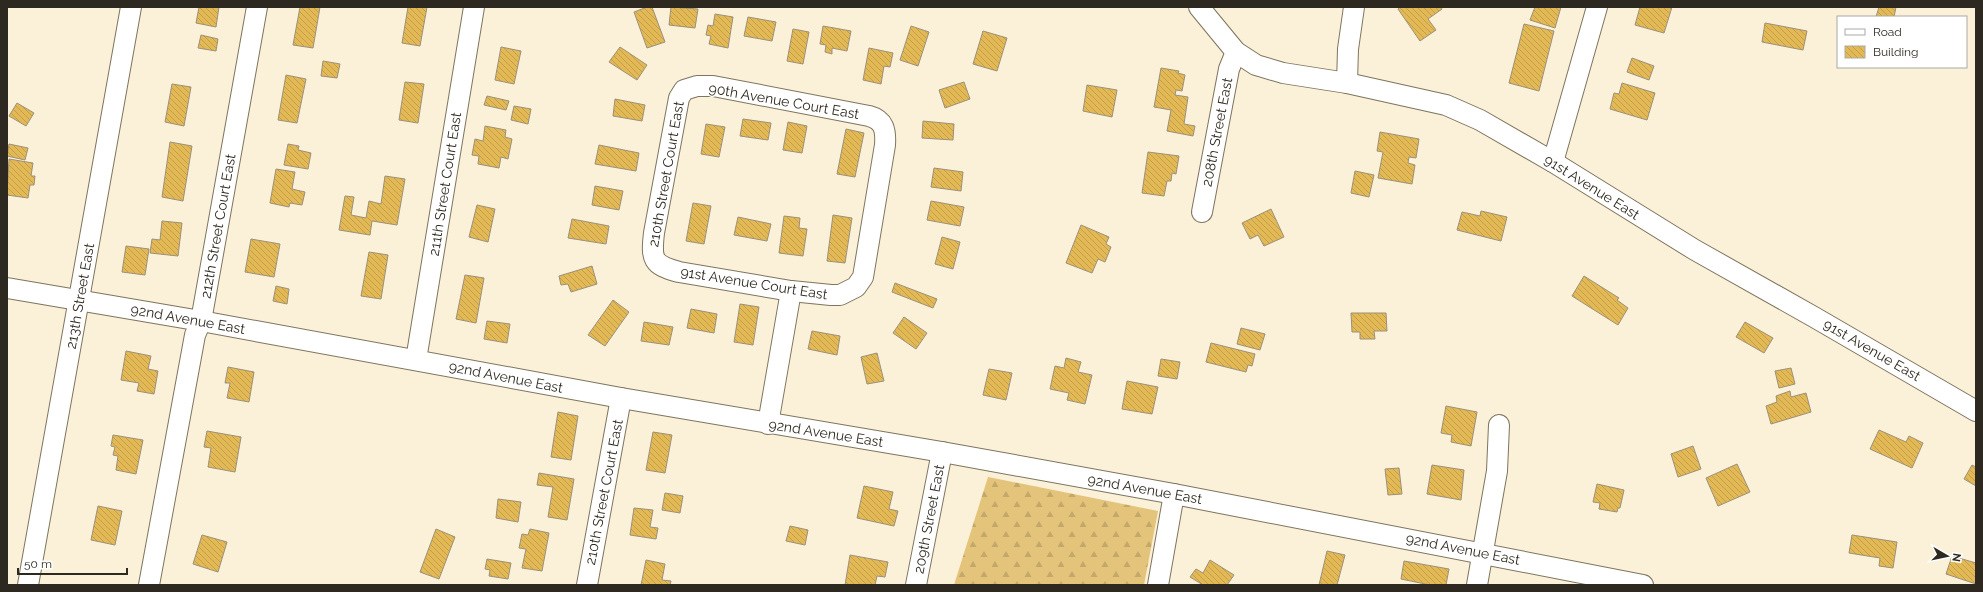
<svg xmlns="http://www.w3.org/2000/svg" width="1983" height="592" viewBox="0 0 1983 592" font-family="Raleway,sans-serif">
	<defs>
		<pattern id="forest-firs" width="22" height="20" patternUnits="userSpaceOnUse"><rect width="22" height="20" fill="#e4c37a"/><path d="M5 1l3.5 6h-7zM16 11l3.5 6h-7z" fill="#c4a869"/></pattern>
		<pattern id="building-back-hatch" width="6" height="6" patternUnits="userSpaceOnUse"><rect width="6" height="6" fill="#e3b956"/><path d="M-1 5l2 2M0 0l6 6M5-1l2 2" fill="none" stroke="#c39f4b"/></pattern>
	</defs>
	<rect width="100%" height="100%" fill="#fbf0d8"/>
	<!-- forest -->
	<path fill="url(#forest-firs)" d="M988,477l170,34 -14,74h-190z"/>
	<!-- building -->
	<g fill="url(#building-back-hatch)" stroke="#9b907a">
		<path d="M199,7h20l-3,20 -20,-4z"/>
		<path d="M300,7h20l-7,41 -20,-3z"/>
		<path d="M408,7h19l-7,39 -18,-3z"/>
		<path d="M647,7h5l13,35 -18,6 -13,-36z"/>
		<path d="M671,7l27,2 -3,19 -26,-3z"/>
		<path d="M1400,7h41l1,2 -14,10 8,11 -16,11 -22,-32z"/>
		<path d="M1535,7h26l-6,21 -25,-8z"/>
		<path d="M1640,7h32l-8,26 -29,-8z"/>
		<path d="M1879,7h17l-2,10h-18z"/>
		<path d="M715,14l18,3 -5,31 -19,-4 2,-8 -5,-1 2,-10 5,1z"/>
		<path d="M748,17l28,5 -4,19 -28,-5z"/>
		<path d="M1765,23l42,8 -4,19 -41,-8z"/>
		<path d="M1524,24l30,7 -15,60 -30,-8z"/>
		<path d="M823,26l28,5 -4,20 -15,-3v6l-7,-2 1,-7 -6,-1z"/>
		<path d="M911,26l18,6 -11,34 -18,-6z"/>
		<path d="M793,29l16,3 -6,32 -16,-3z"/>
		<path d="M983,31l24,7 -10,33 -24,-7z"/>
		<path d="M201,35l17,4 -2,12 -18,-3z"/>
		<path d="M501,47l20,4 -7,33 -19,-4z"/>
		<path d="M620,47l27,18 -10,15 -28,-18z"/>
		<path d="M869,48l24,5 -3,14 -6,-1 -3,18 -18,-4z"/>
		<path d="M1632,58l22,8 -5,14 -22,-8z"/>
		<path d="M323,61l17,3 -3,14 -16,-2z"/>
		<path d="M1161,68l18,3 -1,2 7,2 -3,16 -6,-1 -1,5 13,2 -4,27 11,2 -2,10 -26,-5 4,-21 -17,-3z"/>
		<path d="M286,75l20,4 -9,44 -19,-3z"/>
		<path d="M405,82l19,2 -6,39 -19,-3z"/>
		<path d="M964,82l6,17 -25,9 -6,-18z"/>
		<path d="M1622,83l33,10 -8,27 -37,-11 4,-16 5,1z"/>
		<path d="M172,84l19,3 -7,39 -19,-4z"/>
		<path d="M1087,85l30,5 -5,27 -29,-6z"/>
		<path d="M487,96l22,5 -3,9 -22,-5z"/>
		<path d="M615,99l30,6 -3,16 -29,-5z"/>
		<path d="M17,103l17,10 -8,13 -17,-10z"/>
		<path d="M514,106l17,3 -3,15 -17,-4z"/>
		<path d="M743,119l28,4 -3,17 -28,-4z"/>
		<path d="M923,121l31,3 -1,16 -31,-2z"/>
		<path d="M788,122l19,4 -5,27 -19,-3z"/>
		<path d="M706,124l19,3 -6,30 -18,-3z"/>
		<path d="M485,126l21,4 -1,7 7,2 -4,20 -7,-2 -2,11 -21,-4 1,-8 -7,-1 3,-16 8,2z"/>
		<path d="M846,129l18,4 -9,44 -18,-3z"/>
		<path d="M1380,132l39,7 -3,19 -7,-1 -1,6 7,2 -3,19 -34,-6 5,-26 -6,-1z"/>
		<path d="M170,142l22,4 -9,55 -21,-4z"/>
		<path d="M9,144l19,4 -3,12 -18,-4z"/>
		<path d="M288,144l11,2 -1,4 13,3 -3,16 -24,-4z"/>
		<path d="M599,145l40,8 -3,18 -41,-7z"/>
		<path d="M1148,152l31,4 -3,18 -4,-1 -1,8h-4l-3,15 -22,-3z"/>
		<path d="M9,159l24,4 -2,13h4l-1,9h-4l-2,13 -21,-3z"/>
		<path d="M934,168l29,4 -2,19 -30,-4z"/>
		<path d="M276,169l19,3 -3,17 13,3 -3,13 -12,-2 -1,4 -19,-4z"/>
		<path d="M1355,171l19,4 -5,22 -18,-4z"/>
		<path d="M385,176l20,3 -8,46 -25,-4 -2,14 -31,-5 6,-34 9,1 -3,18 15,3 3,-17 12,3z"/>
		<path d="M595,186l28,5 -4,19 -27,-5z"/>
		<path d="M931,201l33,6 -4,19 -33,-6z"/>
		<path d="M693,203l18,3 -7,38 -18,-3z"/>
		<path d="M477,205l18,4 -7,33 -19,-5z"/>
		<path d="M1271,209l13,28 -20,9 -6,-11 -8,4 -8,-16z"/>
		<path d="M1481,211l26,6 -6,24 -44,-11 5,-18 18,4z"/>
		<path d="M833,215l19,3 -7,45 -18,-2z"/>
		<path d="M784,216l16,2 -1,10 8,1 -4,27 -24,-3z"/>
		<path d="M738,217l33,7 -4,17 -33,-6z"/>
		<path d="M572,219l37,7 -3,18 -38,-6z"/>
		<path d="M162,221l20,2 -4,33 -28,-3 2,-14 8,1z"/>
		<path d="M1081,225l28,12 -3,7 5,3 -6,15 -7,-3 -6,14 -26,-10z"/>
		<path d="M942,237l18,5 -7,27 -18,-5z"/>
		<path d="M251,239l29,5 -6,33 -29,-5z"/>
		<path d="M126,246l23,3 -4,26 -23,-3z"/>
		<path d="M369,252l19,3 -7,44 -20,-3z"/>
		<path d="M592,266l5,18 -26,8 -3,-8 -7,1 -2,-9z"/>
		<path d="M465,275l19,3 -8,45 -20,-4z"/>
		<path d="M1584,276l35,22 -2,2 11,8 -10,17 -46,-29z"/>
		<path d="M895,283l42,16 -4,9 -41,-16z"/>
		<path d="M276,286l13,3 -2,15 -14,-3z"/>
		<path d="M613,300l16,12 -24,34 -17,-11z"/>
		<path d="M740,304l19,3 -6,38 -19,-3z"/>
		<path d="M691,309l26,5 -3,19 -27,-5z"/>
		<path d="M1351,313h35l1,18h-13l1,8h-15v-7h-8z"/>
		<path d="M904,317l23,16 -11,16 -23,-16z"/>
		<path d="M487,321l23,3 -3,19 -23,-4z"/>
		<path d="M644,322l29,5 -4,18 -28,-4z"/>
		<path d="M1745,322l28,16 -9,15 -28,-16z"/>
		<path d="M1241,328l24,6 -5,16 -23,-6z"/>
		<path d="M812,331l28,5 -3,19 -29,-6z"/>
		<path d="M1211,343l44,11 -3,12 -4,-1 -2,7 -40,-10z"/>
		<path d="M126,351l25,5 -3,13 10,2 -4,23 -17,-3 2,-8 -18,-3z"/>
		<path d="M877,353l7,28 -17,3 -6,-27z"/>
		<path d="M1066,358l15,4 -3,10 14,3 -7,29 -18,-4 2,-7 -19,-4 5,-23 9,2z"/>
		<path d="M1161,359l19,3 -3,17 -19,-3z"/>
		<path d="M228,367l26,5 -5,30 -22,-4 3,-15h-5z"/>
		<path d="M1791,368l4,16 -16,4 -4,-17z"/>
		<path d="M989,369l23,4 -6,27 -23,-5z"/>
		<path d="M1127,381l31,6 -6,27 -30,-5z"/>
		<path d="M1790,391l1,6 15,-4 5,19 -40,12 -5,-18 11,-4 -1,-6z"/>
		<path d="M1446,406l31,6 -6,34 -20,-4 1,-7 -11,-2z"/>
		<path d="M558,412l20,4 -7,44 -20,-3z"/>
		<path d="M1879,430l27,12 3,-6 14,7 -11,25 -42,-19z"/>
		<path d="M207,431l34,6 -6,35 -27,-5 3,-19 -7,-1z"/>
		<path d="M653,432l19,3 -7,38 -19,-3z"/>
		<path d="M113,435l30,5 -7,34 -20,-4 2,-14 -5,-1 2,-8 -4,-1z"/>
		<path d="M1693,446l8,23 -23,8 -7,-23z"/>
		<path d="M1737,464l13,28 -32,14 -12,-28z"/>
		<path d="M1432,465l32,5 -3,30 -34,-6z"/>
		<path d="M1972,465l4,2v19l-12,-7z"/>
		<path d="M1399,468l3,26 -14,1 -3,-26z"/>
		<path d="M539,473l35,6 -7,41 -19,-3 5,-30 -16,-2z"/>
		<path d="M1597,484l27,6 -4,18h-2l-1,4 -18,-3 1,-6 -7,-1z"/>
		<path d="M864,486l29,6 -4,17 9,2 -4,15 -37,-8z"/>
		<path d="M665,493l18,3 -3,17 -18,-3z"/>
		<path d="M498,499l23,3 -3,20 -22,-4z"/>
		<path d="M98,506l24,5 -7,34 -24,-5z"/>
		<path d="M634,508l19,2 -3,17 8,1 -2,11 -26,-4z"/>
		<path d="M790,526l18,4 -3,15 -19,-4z"/>
		<path d="M436,529l19,8 -16,42 -19,-7z"/>
		<path d="M530,529l19,4 -7,38 -20,-3 4,-19 -7,-1 3,-14 6,1z"/>
		<path d="M202,535l25,7 -9,30 -25,-8z"/>
		<path d="M1852,535l45,7 -4,26 -14,-2 1,-8 -31,-5z"/>
		<path d="M1327,551l18,4 -8,30h-18z"/>
		<path d="M850,555l38,7 -3,15 -8,-1 -2,9h-30z"/>
		<path d="M1952,556l24,7v21l-30,-10z"/>
		<path d="M487,559l24,4 -3,16 -19,-3 1,-6 -5,-1z"/>
		<path d="M646,560l19,4 -3,16 9,1 -1,4h-29z"/>
		<path d="M1210,560l24,15 -7,10h-24l-13,-8 6,-8 7,4z"/>
		<path d="M1404,561l45,8 -3,16h-16l-29,-6z"/>
	</g>
	<g fill="none" stroke-linecap="round" stroke-linejoin="round">
		<!-- minor casing -->
		<g stroke="#7e745f" stroke-width="22">
			<g id="minor">
				<path d="M1199,7l37,45 20,13 27,8 64,10 99,22 34,15 73,42 142,88 119,67 162,94"/>
				<path d="M1347,83l1,-34 6,-42"/>
				<path d="M697,86h16l156,30c15,4 17,14 16,29l-22,132 -7,10 -16,8h-9l-40,-4 -112,-19c-27,-7 -28,-13 -25,-39l25,-135 5,-8z"/>
				<path d="M1553,162l44,-155"/>
				<path d="M1202,212l27,-143 7,-17"/>
				<path d="M7,288l194,33 420,77 321,54 232,42 469,91"/>
				<path d="M416,360l58,-353"/>
				<path d="M768,424l23,-133"/>
				<path d="M28,585l103,-578"/>
				<path d="M149,585l46,-250 6,-14 56,-314"/>
				<path d="M587,585l34,-187"/>
				<path d="M916,585l26,-133"/>
				<path d="M1158,585l16,-91"/>
				<path d="M1477,585l20,-114 2,-46"/>
			</g>
		</g>
		<!-- minor -->
		<use href="#minor" stroke="#fff" stroke-width="20"/>
	</g>
	<g text-anchor="middle" stroke-width="3" stroke-linejoin="round" paint-order="stroke">
		<!-- street labels -->
		<g font-size="14" fill="#2d2920" stroke="#fff">
			<text transform="translate(784 101) rotate(10)" y="5">90th Avenue Court East</text>
			<text transform="translate(1217 132) rotate(-79)" y="5">208th Street East</text>
			<text transform="translate(666 174) rotate(-80)" y="5">210th Street Court East</text>
			<text transform="translate(445 184) rotate(-81)" y="5">211th Street Court East</text>
			<text transform="translate(1592 187) rotate(32)" y="5">91st Avenue East</text>
			<text transform="translate(218 226) rotate(-80)" y="5">212th Street Court East</text>
			<text transform="translate(754 283) rotate(9)" y="5">91st Avenue Court East</text>
			<text transform="translate(80 296) rotate(-80)" y="5">213th Street East</text>
			<text transform="translate(188 319) rotate(10)" y="5">92nd Avenue East</text>
			<text transform="translate(1872 350) rotate(30)" y="5">91st Avenue East</text>
			<text transform="translate(506 377) rotate(11)" y="5">92nd Avenue East</text>
			<text transform="translate(826 433) rotate(9)" y="5">92nd Avenue East</text>
			<text transform="translate(1145 489) rotate(10)" y="5">92nd Avenue East</text>
			<text transform="translate(604 492) rotate(-79)" y="5">210th Street Court East</text>
			<text transform="translate(929 519) rotate(-79)" y="5">209th Street East</text>
			<text transform="translate(1463 549) rotate(11)" y="5">92nd Avenue East</text>
		</g>
	</g>
	<!-- border -->
	<rect width="1983" height="592" fill="none" stroke="#2d2920" stroke-width="16"/>
	<!-- legend -->
	<rect x="1837" y="16" width="130" height="52" fill="#ffffff" stroke="#aba9a6"/>
	<rect x="1845" y="29" width="20" height="6" fill="#ffffff" stroke="#aba9a6"/>
	<text x="1873" y="36" font-size="12" fill="#2d2920">Road</text>
	<rect x="1845" y="46" width="20" height="12" fill="url(#building-back-hatch)" stroke="#aba9a6"/>
	<text x="1873" y="56" font-size="12" fill="#2d2920">Building</text>
	<!-- north arrow -->
	<g transform="translate(1947 556) rotate(99)" stroke="#ffffff" stroke-width="3" paint-order="stroke">
	<path d="M0-3L7 15L0 10L-7 15Z" fill="#2d2920"/>
	<text y="-6" font-size="11" font-weight="bold" text-anchor="middle" fill="#2d2920">N</text>
	</g>
	<!-- scale -->
	<path d="M18 568v6h109v-6" fill="none" stroke="#2d2920" stroke-width="2"/>
	<text x="24" y="568" font-size="12" fill="#2d2920" stroke="#ffffff" stroke-width="3" paint-order="stroke">50 m</text>
</svg>
